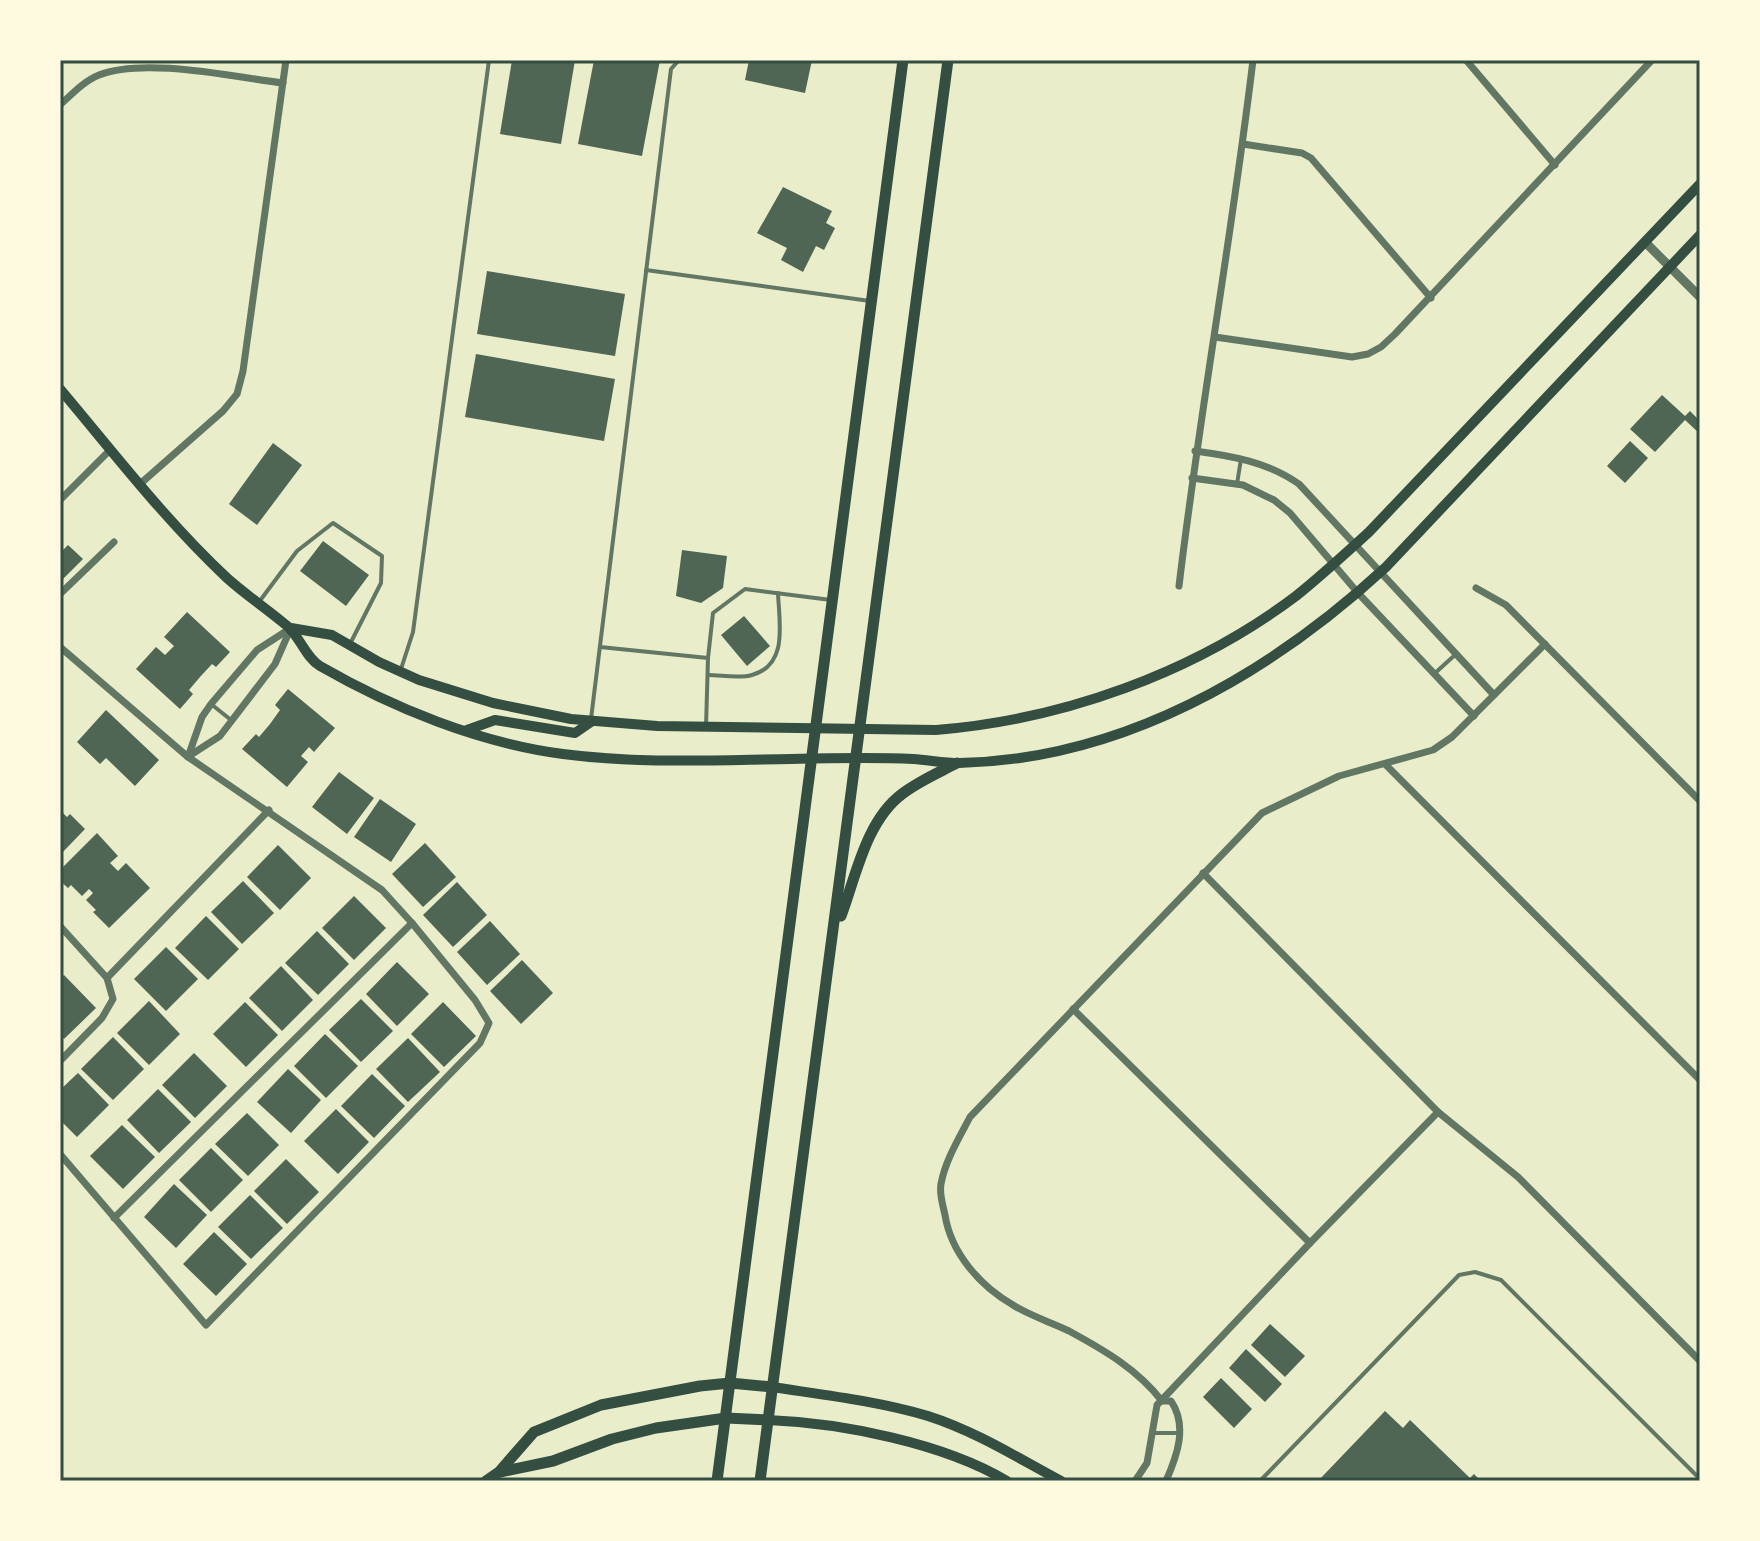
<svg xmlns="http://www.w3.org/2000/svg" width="1760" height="1541" viewBox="0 0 1760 1541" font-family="'Roboto Condensed',sans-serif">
	<rect width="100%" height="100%" fill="#e9edc9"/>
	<!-- building -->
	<g fill="#4f6655">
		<path d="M512,60h63l-14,84 -61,-10z"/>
		<path d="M594,60h66l-18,96 -64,-12z"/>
		<path d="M749,60h63l-7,33 -60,-13z"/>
		<path d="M783,187l49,24 -6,12 9,5 -11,22 -8,-4 -13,26 -22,-12 6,-12 -30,-15z"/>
		<path d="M487,271l138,23 -10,62 -138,-22z"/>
		<path d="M476,354l139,25 -11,62 -139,-24z"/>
		<path d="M1662,395l23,21 5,-5 10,10v13l-15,-14 -30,32 -25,-23z"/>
		<path d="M1630,441l18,17 -23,25 -18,-17z"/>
		<path d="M273,443l29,22 -45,60 -28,-21z"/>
		<path d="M323,541l46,34 -23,31 -46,-35z"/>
		<path d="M68,545l15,14 -23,23v-29z"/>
		<path d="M682,550l45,6 -4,32 -22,15 -25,-7z"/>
		<path d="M187,612l43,40 -14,15 -4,-3 -12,13 -11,13 4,4 -13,15 -44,-40 20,-22 9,8 9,-9 -10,-9z"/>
		<path d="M744,616l26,30 -23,20 -26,-31z"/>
		<path d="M288,689l47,39 -21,24 -5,-5 -8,9 7,6 -21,25 -45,-38 14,-15 3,3 11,-13 10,-14 -5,-5z"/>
		<path d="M106,710l53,50 -24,26 -29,-28 -6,6 -23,-22z"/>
		<path d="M339,772l35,26 -27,36 -35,-27z"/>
		<path d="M380,799l36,25 -25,38 -37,-25z"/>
		<path d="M60,810l7,7 3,-3 15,15 -25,26z"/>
		<path d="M97,833l21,23 -8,7 8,8 8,-8 24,25 -41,40 -16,-16 3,-2 -10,-10 7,-7 -4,-4 -7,7 -11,-11 -3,3 -8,-7v-11z"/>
		<path d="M425,843l31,34 -33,30 -31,-33z"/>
		<path d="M278,845l33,33 -31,32 -33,-33z"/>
		<path d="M243,881l31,32 -32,31 -31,-32z"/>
		<path d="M457,882l30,33 -34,32 -30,-32z"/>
		<path d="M354,896l32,32 -32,32 -32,-32z"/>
		<path d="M206,916l33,33 -31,31 -33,-32z"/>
		<path d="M490,921l30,33 -33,31 -30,-33z"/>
		<path d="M317,931l32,33 -31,31 -33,-32z"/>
		<path d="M166,947l32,32 -32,32 -32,-32z"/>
		<path d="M522,960l31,33 -32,31 -31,-33z"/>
		<path d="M397,962l32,32 -32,32 -31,-32z"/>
		<path d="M281,966l32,34 -31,31 -33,-33z"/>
		<path d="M64,975l32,33 -32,31 -4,-4v-57z"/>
		<path d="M361,999l32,32 -32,31 -32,-32z"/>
		<path d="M149,1001l31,33 -31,31 -32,-32z"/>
		<path d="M245,1002l33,33 -32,32 -33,-33z"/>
		<path d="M443,1002l33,34 -32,31 -33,-33z"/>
		<path d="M325,1034l33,32 -32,32 -32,-32z"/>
		<path d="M113,1037l31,32 -31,31 -32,-31z"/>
		<path d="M408,1038l32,34 -32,30 -32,-33z"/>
		<path d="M194,1053l33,33 -32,32 -33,-33z"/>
		<path d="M288,1069l33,31 -30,33 -34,-31z"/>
		<path d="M78,1073l31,32 -32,32 -17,-17v-30z"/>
		<path d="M372,1074l33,32 -31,32 -33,-32z"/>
		<path d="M158,1089l33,33 -32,31 -32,-33z"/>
		<path d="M336,1109l33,33 -31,32 -34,-33z"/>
		<path d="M247,1113l32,32 -31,31 -33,-32z"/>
		<path d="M122,1125l33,32 -32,32 -33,-33z"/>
		<path d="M211,1148l32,32 -32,32 -32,-32z"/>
		<path d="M286,1159l33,33 -32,32 -33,-33z"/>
		<path d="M174,1184l33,31 -31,33 -32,-31z"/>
		<path d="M250,1195l33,33 -32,31 -33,-32z"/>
		<path d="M214,1232l33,32 -31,32 -33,-32z"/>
		<path d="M1270,1324l35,32 -20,21 -34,-32z"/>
		<path d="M1246,1349l36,35 -17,18 -36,-34z"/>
		<path d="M1221,1378l31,31 -18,19 -31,-31z"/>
		<path d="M1385,1411l18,17 7,-8 60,58 4,-4 7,7h-163z"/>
	</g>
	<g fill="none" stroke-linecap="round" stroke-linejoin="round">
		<!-- service -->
		<g stroke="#617663" stroke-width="4">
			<path d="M646,270l224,31"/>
			<path d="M1237,484l4,-25"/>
			<path d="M259,602l38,-51 36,-28 49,33 -1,27 -31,61"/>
			<path d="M600,647l108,11 -2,69"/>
			<path d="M708,658l5,-45 32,-24 86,11"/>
			<path d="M401,669l12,-37 76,-572"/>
			<path d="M1434,674l22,-20"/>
			<path d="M708,675c13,0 31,4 44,0 37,-10 27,-53 26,-82"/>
			<path d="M211,704l20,16"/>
			<path d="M591,719l80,-650 8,-9"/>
			<path d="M1154,1433h26"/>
			<path d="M1260,1481l199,-206 16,-3 26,8 199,199"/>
		</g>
		<!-- minor -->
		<g stroke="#617663" stroke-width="7">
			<path d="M1466,60l89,105"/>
			<path d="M60,105c12,-11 24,-24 39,-30 45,-18 135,2 184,8"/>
			<path d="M1243,144l59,9 9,5 120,140"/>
			<path d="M1215,337l137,20 16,-3 13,-7 14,-13 257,-274"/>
			<path d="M1195,451c37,5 73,11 104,33l195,211"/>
			<path d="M1192,478l51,7 31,15 16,13 68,80 116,123"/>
			<path d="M140,484l83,-73 14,-17 6,-23 43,-311"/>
			<path d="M60,500l50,-50"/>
			<path d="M1179,586c21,-176 53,-350 74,-526"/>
			<path d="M1476,588l30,17 194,196"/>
			<path d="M60,594l54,-52"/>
			<path d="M60,647l128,110 194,133 30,33 63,77 14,23 -9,20 -274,282 -146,-171"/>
			<path d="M189,756l31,-20 55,-72 15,-34"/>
			<path d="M188,757l14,-40 9,-13 46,-54 34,-22"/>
			<path d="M1385,764l315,316"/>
			<path d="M1203,873l235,239 80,65 182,184"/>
			<path d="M60,926l47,52"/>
			<path d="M1073,1009l237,234"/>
			<path d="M60,1061l42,-43 11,-19 -6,-21 162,-168"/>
			<path d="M114,1218l298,-295"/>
			<path d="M1135,1481l12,-18 10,-58 153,-162 128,-131"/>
			<path d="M1166,1481c11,-25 22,-55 5,-80h-9c-25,-32 -58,-51 -93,-70 -18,-9 -39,-15 -56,-26 -33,-19 -62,-52 -68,-90 -2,-10 -6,-21 -4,-31 4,-23 18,-46 29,-67l292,-304 77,-37 94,-26 19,-13 93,-93"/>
		</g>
		<!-- tertiary -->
		<path stroke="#617663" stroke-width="9" d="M1645,242l55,55"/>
		<!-- secondary -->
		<g stroke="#344e41" stroke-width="10">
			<path d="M60,389c54,64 106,132 167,189 19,17 40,31 59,47 14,11 19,32 34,41 73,42 159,77 243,88 76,10 152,6 228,5 41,-1 82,-2 122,0 16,1 31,4 46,4 163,-3 311,-89 427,-196l314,-332"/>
			<path d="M291,628l41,7 47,27 40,18 74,23 78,16 86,7 279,4c126,-10 258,-57 360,-134 25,-20 49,-42 73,-64l331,-348"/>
			<path d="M467,730l28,-10 80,13 16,-11"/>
			<path d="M772,1387c52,8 105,14 156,29 47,15 90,42 133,65"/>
			<path d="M768,1420c74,3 175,23 239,61"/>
		</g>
		<!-- primary -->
		<g stroke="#344e41" stroke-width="11">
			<path d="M841,916c15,-40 25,-95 61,-122 17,-13 36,-21 55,-31"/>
			<path d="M500,1472l53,-11 59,-22 44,-11 70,-10 42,2"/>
			<path d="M486,1481l13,-9 35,-40 67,-27 99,-19 30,-3 42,4"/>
			<path d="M717,1481l186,-1421"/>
			<path d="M760,1481l188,-1421"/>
		</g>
	</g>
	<!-- border -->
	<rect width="1760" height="1541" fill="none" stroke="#fefae0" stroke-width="124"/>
	<rect x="62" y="62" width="1636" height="1417" fill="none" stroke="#344e41" stroke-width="3"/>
</svg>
